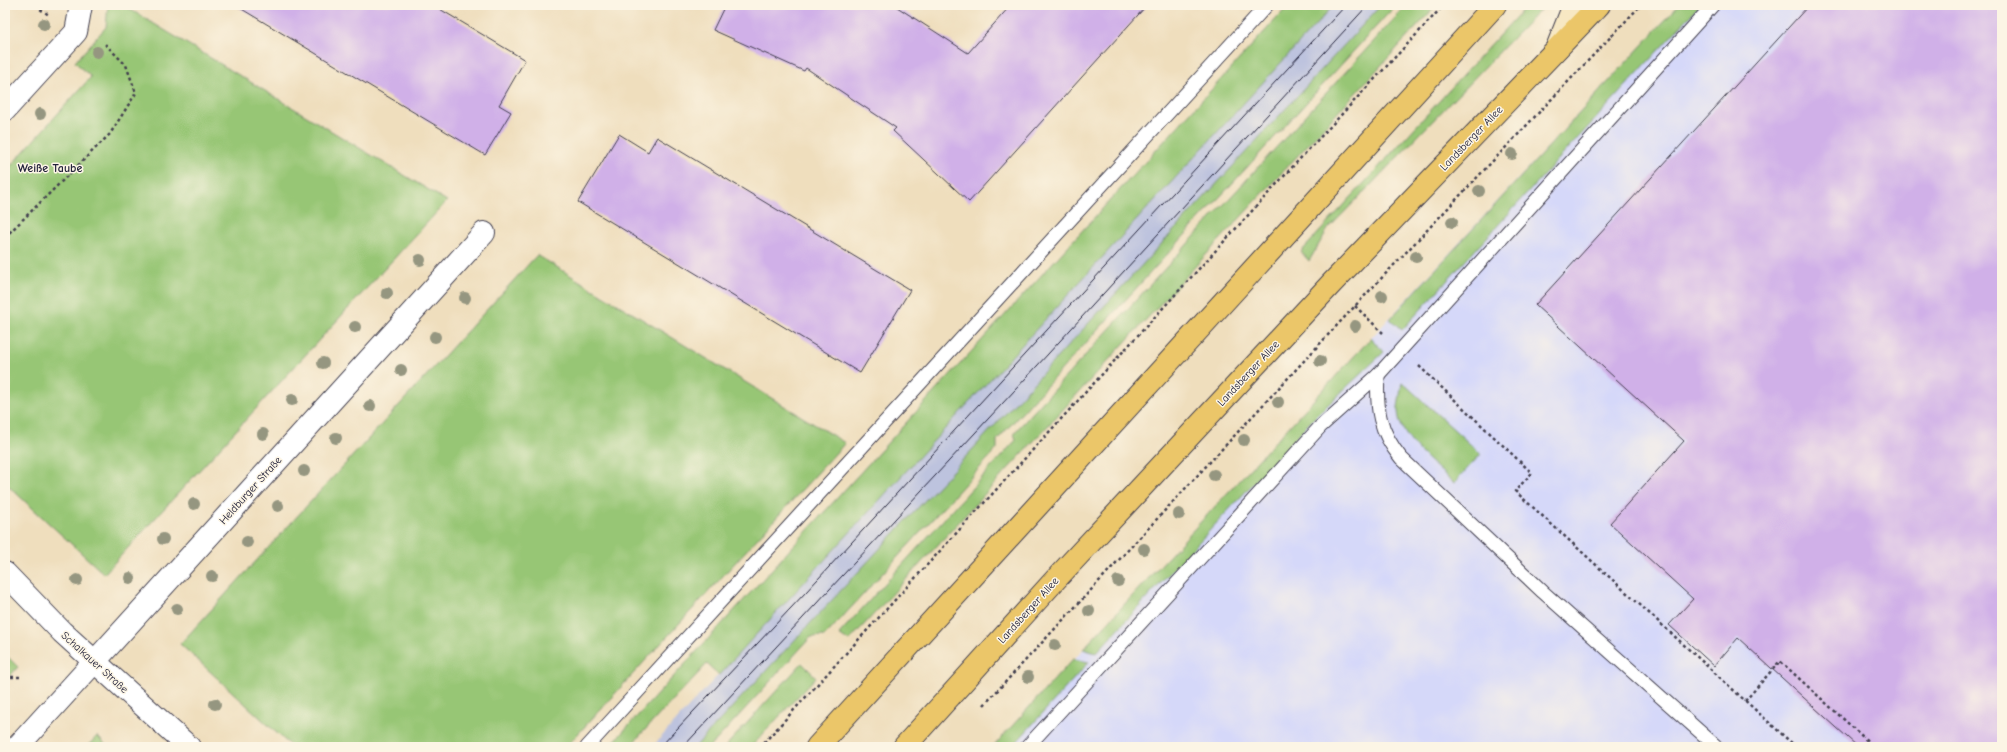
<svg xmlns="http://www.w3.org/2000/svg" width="2007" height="752" viewBox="0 0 2007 752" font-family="'Comic Neue',sans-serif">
	<rect width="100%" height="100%" fill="#fcf5e5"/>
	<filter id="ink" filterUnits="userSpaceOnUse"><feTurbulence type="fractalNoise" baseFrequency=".025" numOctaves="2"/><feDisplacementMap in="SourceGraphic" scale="8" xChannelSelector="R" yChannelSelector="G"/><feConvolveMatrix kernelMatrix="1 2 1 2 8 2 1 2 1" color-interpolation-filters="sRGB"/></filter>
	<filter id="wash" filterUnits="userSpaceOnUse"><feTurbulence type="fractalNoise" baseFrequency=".012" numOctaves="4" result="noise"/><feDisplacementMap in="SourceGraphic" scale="16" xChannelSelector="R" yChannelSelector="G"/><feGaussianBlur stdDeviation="0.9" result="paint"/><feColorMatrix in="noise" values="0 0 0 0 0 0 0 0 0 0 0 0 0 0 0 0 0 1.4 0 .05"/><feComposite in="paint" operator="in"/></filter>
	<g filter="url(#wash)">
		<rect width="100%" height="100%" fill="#efdebd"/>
		<!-- built -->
		<path fill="#d5d8f9" d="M1679,5h323v742h-1009z"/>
		<!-- railway -->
		<path fill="#bdc3de" d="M1334,5h47l-397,432 -289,310h-43z"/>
		<!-- green -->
		<g fill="#97c675" stroke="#5c7458">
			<path d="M108,5h15l324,196 -343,373 -99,-91v-311l86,-95 -16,-15 31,-35z"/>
			<path d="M1289,5h45l-615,670 -12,-11 -78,83h-20z"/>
			<path d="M1381,5h15l-399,435v9l-172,187 -14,1 -101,110h-15l289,-310z"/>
			<path d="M1407,5h30l-588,636 -10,-7 177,-194 -2,-7z"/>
			<path d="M1527,5h18l-217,224 -19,32 -8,-9z"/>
			<path d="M1679,5h21l-298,325 -12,-11z"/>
			<path d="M537,255l308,188 -279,304h-274l-112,-103z"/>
			<path d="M1371,338l13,14 -69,65 -219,236 -13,-4z"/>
			<path d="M1402,382l79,72 -27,29c-20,-19 -58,-45 -56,-76 1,-8 3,-17 4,-25z"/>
			<path d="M5,654l13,13 -13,14z"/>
			<path d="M1073,659l16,3 -77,85h-19z"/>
			<path d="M802,663l14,14 -65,70h-26z"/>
			<path d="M97,736l11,11h-21z"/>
		</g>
		<g id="blocks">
			<!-- building -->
			<g fill="#d0b0e8">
				<path d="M235,5h198l92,55 -26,45 12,7 -26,43z"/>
				<path d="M725,5h169l74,48 43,-48h136l-178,197 -76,-71 3,-3 -90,-60 -2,3 -91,-41z"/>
				<path d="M1809,5h193v742h-144l-120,-109 -24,28 -45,-41 24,-26 -83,-76 74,-82 -149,-136z"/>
				<path d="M619,134l29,18 9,-15 253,153 -50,83 -282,-171z"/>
			</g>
		</g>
	</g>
	<g filter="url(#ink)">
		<use href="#blocks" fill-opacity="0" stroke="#413e4e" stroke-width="1"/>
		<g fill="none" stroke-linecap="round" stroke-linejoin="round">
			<!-- lane casing -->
			<g stroke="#413e4e" stroke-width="15">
				<g id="lane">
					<path d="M1378,375c-2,34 1,56 23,83l142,134 174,155"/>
					<path d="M587,747l680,-742"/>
					<path d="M1027,747l293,-320 58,-52 335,-370"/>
				</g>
			</g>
			<!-- street casing -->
			<g stroke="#413e4e" stroke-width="24">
				<g id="street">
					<path d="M5,110l71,-78 5,-27"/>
					<path d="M5,573l57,59 127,115"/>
					<path d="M17,747l467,-514"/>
				</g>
			</g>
			<!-- secondary casing -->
			<g stroke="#413e4e" stroke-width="24">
				<path id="secondary" d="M1557,48l17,-43"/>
			</g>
			<!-- primary casing -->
			<g stroke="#413e4e" stroke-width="24">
				<g id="primary">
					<path d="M817,747l678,-742"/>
					<path d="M904,747l152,-168 275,-295 268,-279"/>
				</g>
			</g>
			<!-- path -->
			<g stroke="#413e4e" stroke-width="2.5" stroke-dasharray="3 3" stroke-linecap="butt">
				<path d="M44,5l-4,4 9,6"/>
				<path d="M5,237l105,-103 26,-41 -10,-28 -23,-23"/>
				<path d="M1355,306l28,27"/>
				<path d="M1419,366l113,107 -17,18 281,256"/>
				<path d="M5,677h16"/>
				<path d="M1745,701l35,-40 94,86"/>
				<path d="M984,705l371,-399 286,-301"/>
				<path d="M760,747l537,-585 147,-157"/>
			</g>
			<!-- lane -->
			<use href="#lane" stroke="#fff" stroke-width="13"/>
			<!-- street -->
			<use href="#street" stroke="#fff" stroke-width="22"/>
			<!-- secondary -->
			<use href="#secondary" stroke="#f7e8c3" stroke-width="22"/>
			<!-- primary -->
			<use href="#primary" stroke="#ebc669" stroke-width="22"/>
			<!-- tram -->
			<g stroke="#22223b" stroke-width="1">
				<path d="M660,747l146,-155 540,-587"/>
				<path d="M683,747l332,-357 353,-385"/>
			</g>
		</g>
		<!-- trees -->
		<g fill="#959680">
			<circle cx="44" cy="24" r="6"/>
			<circle cx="97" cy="52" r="6"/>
			<circle cx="40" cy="114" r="6"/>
			<circle cx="1512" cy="154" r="6"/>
			<circle cx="1479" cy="191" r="6"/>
			<circle cx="1452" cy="222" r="6"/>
			<circle cx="1416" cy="257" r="6"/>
			<circle cx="420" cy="260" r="6"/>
			<circle cx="387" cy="293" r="6"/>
			<circle cx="1382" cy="296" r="6"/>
			<circle cx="465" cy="298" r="6"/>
			<circle cx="1355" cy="326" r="6"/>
			<circle cx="355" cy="327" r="6"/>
			<circle cx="435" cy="337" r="6"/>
			<circle cx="1320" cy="361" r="6"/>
			<circle cx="323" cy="363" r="6"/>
			<circle cx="401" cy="370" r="6"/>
			<circle cx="292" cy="400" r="6"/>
			<circle cx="1278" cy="402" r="6"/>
			<circle cx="370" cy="406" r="6"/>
			<circle cx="263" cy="434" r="6"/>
			<circle cx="336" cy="438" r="6"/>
			<circle cx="1244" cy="440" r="6"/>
			<circle cx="304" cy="471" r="6"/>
			<circle cx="1214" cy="475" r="6"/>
			<circle cx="194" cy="504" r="6"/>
			<circle cx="278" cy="506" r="6"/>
			<circle cx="1179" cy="514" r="6"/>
			<circle cx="163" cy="539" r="6"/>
			<circle cx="247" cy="542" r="6"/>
			<circle cx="1144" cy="549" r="6"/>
			<circle cx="212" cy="576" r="6"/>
			<circle cx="130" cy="578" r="6"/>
			<circle cx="77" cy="580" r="6"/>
			<circle cx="1118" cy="581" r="6"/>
			<circle cx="177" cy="609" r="6"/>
			<circle cx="1089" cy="611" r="6"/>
			<circle cx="1055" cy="645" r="6"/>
			<circle cx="1028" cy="677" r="6"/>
			<circle cx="215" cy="704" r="6"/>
		</g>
	</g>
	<g text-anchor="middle" stroke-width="3" stroke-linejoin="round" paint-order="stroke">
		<!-- street labels -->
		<g font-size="11" fill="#22223b" stroke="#fcf5e5">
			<text transform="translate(1471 138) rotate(-46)" y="4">Landsberger Allee</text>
			<text transform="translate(1248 373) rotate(-47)" y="4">Landsberger Allee</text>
			<text transform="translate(250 490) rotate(-48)" y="4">Heldburger Straße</text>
			<text transform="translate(1028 610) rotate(-48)" y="4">Landsberger Allee</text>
			<text transform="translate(95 662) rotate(42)" y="4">Schalkauer Straße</text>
		</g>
		<!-- neighbourhood labels -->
		<g font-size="12" font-weight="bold" fill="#22223b" stroke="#fcf5e5">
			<text x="50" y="172">Weiße Taube</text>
		</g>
	</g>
	<!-- margin -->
	<rect width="2007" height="752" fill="none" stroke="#fcf5e5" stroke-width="20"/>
</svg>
